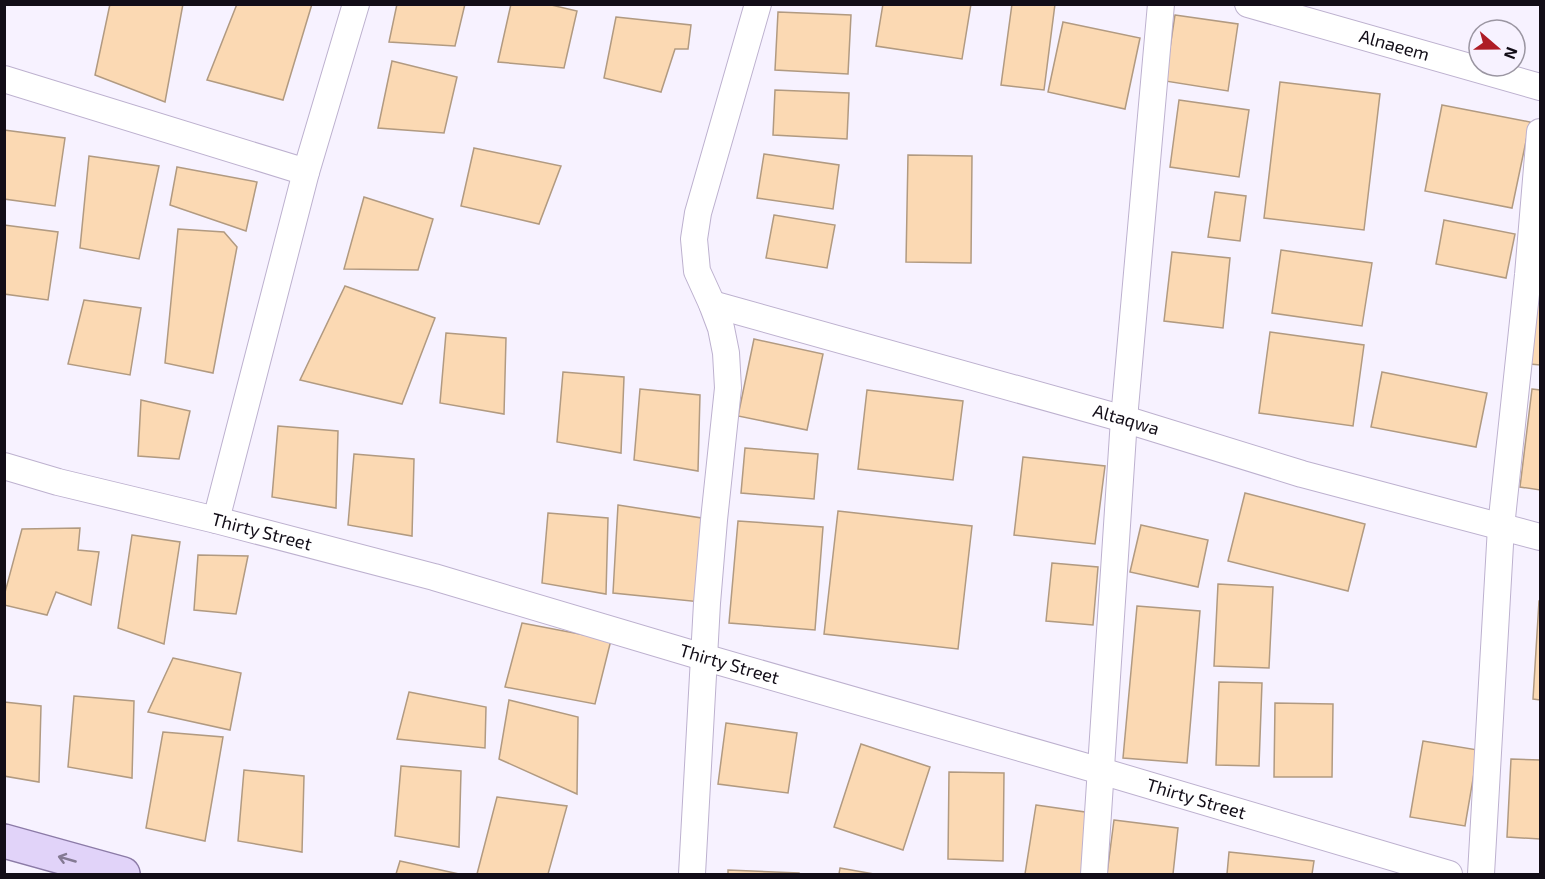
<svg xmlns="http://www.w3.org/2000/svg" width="1545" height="879" viewBox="0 0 1545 879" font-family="'Exo 2',sans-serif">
	<rect width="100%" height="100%" fill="#f7f2ff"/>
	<!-- building -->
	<g fill="#fbd9b3" stroke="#b19a81" stroke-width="1.5">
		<path d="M110,4h73l-18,98 -70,-27z"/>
		<path d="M237,4h75l-29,96 -76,-20z"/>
		<path d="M397,4h68l-10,42 -66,-4z"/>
		<path d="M511,4h36l30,7 -13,57 -66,-6z"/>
		<path d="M883,4h88l-9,55 -86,-13z"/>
		<path d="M1012,4h43l-11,86 -43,-5z"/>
		<path d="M778,12l73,3 -3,59 -73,-4z"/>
		<path d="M1175,15l63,9 -10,67 -63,-10z"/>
		<path d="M616,17l75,8 -3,24h-13l-14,43 -57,-14z"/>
		<path d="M1063,22l77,16 -15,71 -77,-17z"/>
		<path d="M392,61l65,16 -13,56 -66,-5z"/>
		<path d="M1280,82l100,12 -16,136 -100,-12z"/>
		<path d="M775,90l74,3 -2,46 -74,-4z"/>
		<path d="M1179,100l70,10 -10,67 -69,-10z"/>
		<path d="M1442,105l88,17 -18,86 -87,-17z"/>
		<path d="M4,130l61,8 -10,68 -51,-7z"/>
		<path d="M474,148l87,18 -22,58 -78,-18z"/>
		<path d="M764,154l75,11 -6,44 -76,-11z"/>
		<path d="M908,155l64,1 -1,107 -65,-1z"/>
		<path d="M89,156l70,10 -20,93 -59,-11z"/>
		<path d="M177,167l80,15 -11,49 -76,-26z"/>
		<path d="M1215,192l31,4 -6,45 -32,-4z"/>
		<path d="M364,197l69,22 -15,51 -74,-1z"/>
		<path d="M774,215l61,10 -8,43 -61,-10z"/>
		<path d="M1444,220l71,14 -9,44 -70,-14z"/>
		<path d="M4,225l54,7 -10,68 -44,-6z"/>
		<path d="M178,229l46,3 13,15 -24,126 -48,-10z"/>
		<path d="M1281,250l91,13 -10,63 -90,-13z"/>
		<path d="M1172,252l58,6 -7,70 -59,-7z"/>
		<path d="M1540,279v86l-10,-1z"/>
		<path d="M345,286l90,32 -33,86 -102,-24z"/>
		<path d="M84,300l57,8 -11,67 -62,-11z"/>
		<path d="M1270,332l94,13 -11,81 -94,-13z"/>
		<path d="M446,333l60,5 -2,76 -64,-11z"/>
		<path d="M754,339l69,15 -16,76 -69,-14z"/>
		<path d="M563,372l61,5 -3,76 -64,-11z"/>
		<path d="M1382,372l105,21 -11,54 -105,-20z"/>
		<path d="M640,389l60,6 -2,76 -64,-11z"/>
		<path d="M1532,389l8,1v100l-20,-3z"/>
		<path d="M867,390l96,11 -10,79 -95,-11z"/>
		<path d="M141,400l49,11 -11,48 -41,-3z"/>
		<path d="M278,426l60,5 -2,77 -64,-11z"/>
		<path d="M745,448l73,6 -4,45 -73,-6z"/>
		<path d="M354,454l60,5 -2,77 -64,-11z"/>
		<path d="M1023,457l82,9 -10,78 -81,-9z"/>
		<path d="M1245,493l120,31 -17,67 -120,-30z"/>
		<path d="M618,505l90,14 -7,83 -88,-9z"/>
		<path d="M838,511l134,15 -14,123 -134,-15z"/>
		<path d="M548,513l60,5 -2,76 -64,-11z"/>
		<path d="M738,521l85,6 -8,103 -86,-7z"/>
		<path d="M1141,525l67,15 -10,47 -68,-15z"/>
		<path d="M80,528l-2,22 21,2 -8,53 -35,-13 -9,23 -43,-10v-9l18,-67z"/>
		<path d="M132,535l48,7 -16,102 -46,-16z"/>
		<path d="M198,555l50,1 -12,58 -42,-4z"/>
		<path d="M1052,563l46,4 -5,58 -47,-4z"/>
		<path d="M1218,584l55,3 -4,81 -55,-2z"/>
		<path d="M1539,601h1v99l-7,-1z"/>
		<path d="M1137,606l63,5 -13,152 -64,-5z"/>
		<path d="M522,623l89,17 -16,64 -90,-17z"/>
		<path d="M173,658l68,15 -11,57 -82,-18z"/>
		<path d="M1219,682l43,1 -3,83 -43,-1z"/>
		<path d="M409,692l77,15 -1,41 -88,-9z"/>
		<path d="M74,696l60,5 -2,77 -64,-11z"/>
		<path d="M509,700l69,17 -1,77 -78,-35z"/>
		<path d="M4,702l37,4 -2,76 -35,-6z"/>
		<path d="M1275,703l58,1 -1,73h-58z"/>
		<path d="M726,723l71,10 -9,60 -70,-9z"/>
		<path d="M163,732l60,5 -18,104 -59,-13z"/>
		<path d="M1423,741l55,9 -13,76 -55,-9z"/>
		<path d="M861,744l69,23 -27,83 -69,-23z"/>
		<path d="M1511,759l29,1v79l-33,-2z"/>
		<path d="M401,766l60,5 -2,76 -64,-11z"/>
		<path d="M244,770l60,6 -2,76 -64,-11z"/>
		<path d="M949,772l55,1 -1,88 -55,-2z"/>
		<path d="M497,797l70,9 -19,68h-71z"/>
		<path d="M1036,805l56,8 -5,61h-62z"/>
		<path d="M1114,820l64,8 -5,46h-66z"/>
		<path d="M1229,852l85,9 -2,13h-85z"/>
		<path d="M400,861l59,13h-63z"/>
		<path d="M840,868l34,6h-35z"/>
		<path d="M728,870l71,3v1h-71z"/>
	</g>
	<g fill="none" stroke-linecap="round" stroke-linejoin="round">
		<!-- minor casing -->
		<g stroke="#bdb1cf" stroke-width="28">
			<g id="minor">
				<path id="s1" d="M1248,4l292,83"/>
				<path d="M4,79l302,93"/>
				<path id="s2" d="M712,304l412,115 178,55 238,63"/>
				<path id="s3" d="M4,466l54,16 158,38 218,57 269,80 398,114 348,103"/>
				<path d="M216,520l90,-348 50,-168"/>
				<path d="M692,874l15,-271 7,-83 14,-132 -2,-35 -5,-25 -9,-24 -15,-33 -3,-32 4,-26 60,-209"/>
				<path d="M1094,874l30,-455 37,-415"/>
				<path d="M1481,874l20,-347 27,-252 12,-143"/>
			</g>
		</g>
		<!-- primary casing -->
		<g stroke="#8c7ba7" stroke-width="36">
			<path id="primary" d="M4,841l119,33"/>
		</g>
		<!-- minor -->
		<use href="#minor" stroke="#fff" stroke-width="26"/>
		<!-- primary -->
		<use href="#primary" stroke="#e1d3f9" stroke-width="33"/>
	</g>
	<!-- one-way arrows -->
	<defs><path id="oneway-shaft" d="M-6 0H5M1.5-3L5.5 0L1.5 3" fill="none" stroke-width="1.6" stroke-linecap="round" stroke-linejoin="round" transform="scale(1.5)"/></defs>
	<use stroke="#847a93" href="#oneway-shaft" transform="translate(67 859) rotate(-164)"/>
	<g text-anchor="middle" stroke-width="6" stroke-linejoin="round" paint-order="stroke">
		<!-- street labels -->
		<g font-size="18" fill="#120d17" stroke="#f7f2ff">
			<text dy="6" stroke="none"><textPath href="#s1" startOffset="152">Alnaeem</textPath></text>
			<text dy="6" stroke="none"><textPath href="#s2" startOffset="430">Altaqwa</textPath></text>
			<text dy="6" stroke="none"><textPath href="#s3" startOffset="266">Thirty Street</textPath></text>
			<text dy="6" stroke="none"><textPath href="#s3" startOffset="752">Thirty Street</textPath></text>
			<text dy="6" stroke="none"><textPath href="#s3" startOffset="1238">Thirty Street</textPath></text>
		</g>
	</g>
	<!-- border -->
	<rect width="1545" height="879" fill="none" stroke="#120d17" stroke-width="12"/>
	<!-- north arrow -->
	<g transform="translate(1497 48) rotate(110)"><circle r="28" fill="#f7f2ff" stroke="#9b96a2" stroke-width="1.5"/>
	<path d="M0-4.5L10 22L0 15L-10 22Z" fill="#ae1c25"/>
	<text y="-9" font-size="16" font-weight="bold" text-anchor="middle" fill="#120d17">N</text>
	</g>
</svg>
